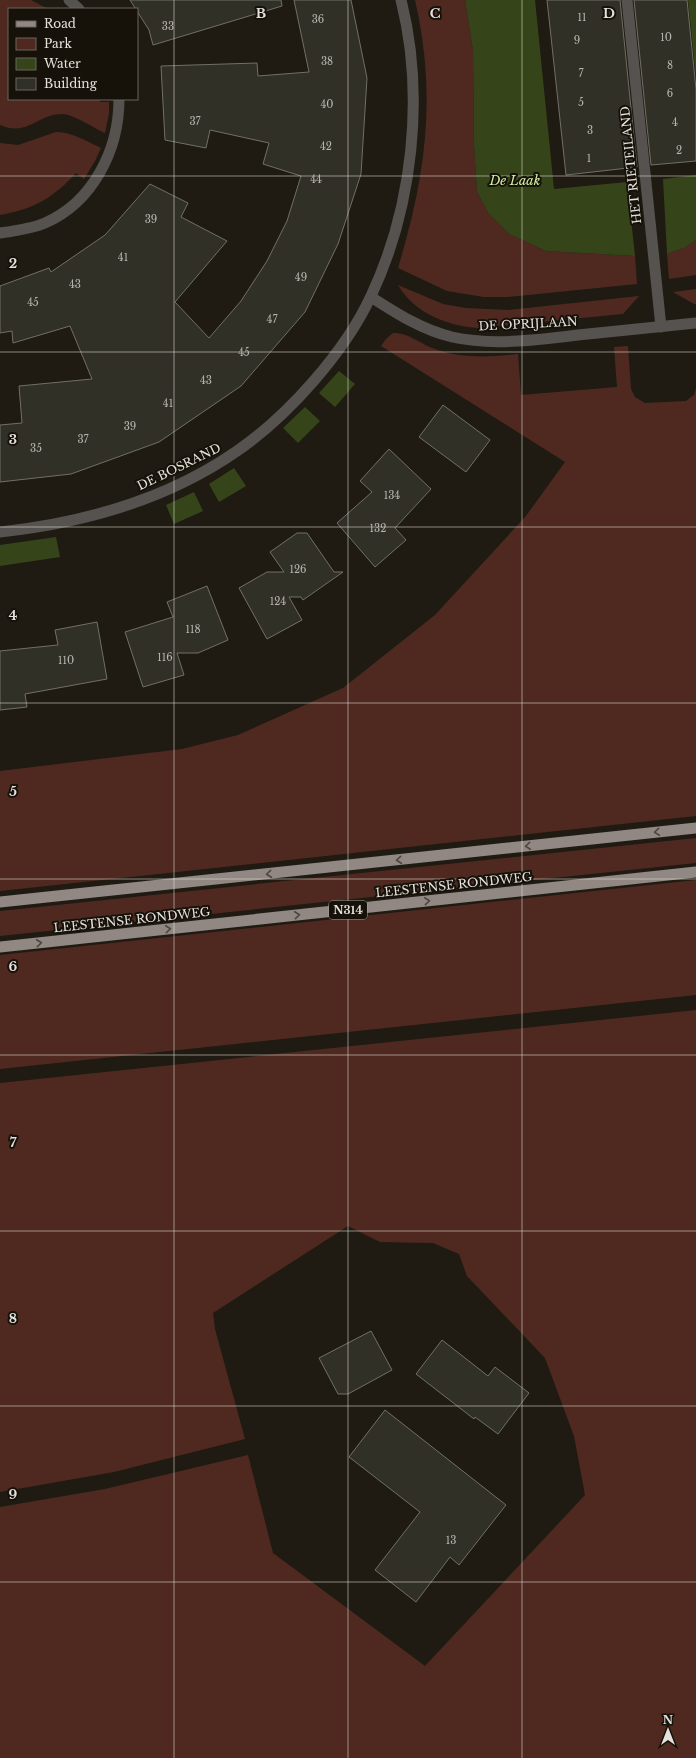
<svg xmlns="http://www.w3.org/2000/svg" width="696" height="1758" viewBox="0 0 696 1758" font-family="'Libre Baskerville',serif">
	<rect width="100%" height="100%" fill="#1f1b13"/>
	<!-- green -->
	<g fill="#4f2920">
		<path d="M0,0h31l17,9h-39v90h90l1,3h9v11l-4,20c-11,-5 -32,-19 -43,-19 -24,0 -35,23 -62,11z"/>
		<path d="M415,0h50l8,51 1,94 3,47 12,22 20,20 37,17 89,5 2,28 -130,13h-23l-37,-6 -49,-23c28,-93 39,-172 17,-268z"/>
		<path d="M56,132c16,0 30,9 45,16l-6,13 -11,18 -8,-6c-23,25 -42,36 -76,42v-72l18,2z"/>
		<path d="M696,240v35l-27,4 -2,-25 17,-6z"/>
		<path d="M398,285l45,19 23,4 42,2 131,-14 -16,18 -145,14c-30,-2 -64,-15 -80,-43z"/>
		<path d="M696,289v15h-2l-21,-12z"/>
		<path d="M393,333c17,0 27,11 42,16 27,10 55,8 83,5l3,41 96,-8 -3,-40 14,-1 3,43 4,8 10,6 41,-2 8,-6 2,-7v428l-696,75v-120l182,-22 56,-14 105,-47 92,-73 91,-99 39,-54 -184,-116 5,-7z"/>
		<path d="M696,838v25l-696,73v-25z"/>
		<path d="M696,880v115l-696,74v-114z"/>
		<path d="M696,1010v748h-696v-251l105,-18 143,-34 25,98 152,113 160,-171 -11,-59 -29,-78 -78,-82 -8,-22 -26,-11 -53,-1 -32,-16 -135,87 2,16 30,110 -131,33 -114,20v-409z"/>
	</g>
	<!-- water -->
	<g fill="#354519">
		<path d="M465,0h70l19,189 73,-7 8,74 -89,-5 -37,-17 -20,-20 -12,-22 -3,-47 -1,-94z"/>
		<path d="M688,0h8v77z"/>
		<path d="M696,175v65l-12,8 -17,6 -4,-75z"/>
		<path d="M339,371l16,13 -20,23 -16,-14z"/>
		<path d="M305,407l15,14 -22,22 -15,-15z"/>
		<path d="M234,468l12,18 -27,16 -10,-18z"/>
		<path d="M194,492l9,19 -29,13 -8,-19z"/>
		<path d="M56,537l4,20 -60,9v-21z"/>
	</g>
	<!-- building -->
	<g fill="#313027" stroke="#717066">
		<path d="M130,0h151l1,6 -129,39 -4,-15z"/>
		<path d="M294,0h57l16,78 -6,96 -23,70 -33,68 -64,74 -82,56 -88,32 -71,8v-57l22,-2 -3,-37 73,-7 -22,-53 -57,17 -1,-12 -12,2v-47l49,-18 2,4 54,-37 45,-51 38,19 -7,14 46,24 -52,61 34,36 32,-37 26,-40 20,-40 14,-45 -38,-12 6,-21 -59,-13 -4,18 -41,-8 -4,-74 96,-3 1,13 51,-4z"/>
		<path d="M547,0h73l17,167 -71,8z"/>
		<path d="M634,0h53l9,89v72l-45,4z"/>
		<path d="M443,405l47,35 -24,32 -47,-35z"/>
		<path d="M389,449l42,40 -36,39 11,12 -31,27 -38,-44 35,-31 -12,-11z"/>
		<path d="M297,533h10l27,39h9l-40,28 -2,-3h-12l13,23 -35,19 -28,-51 28,-16h17l-14,-20z"/>
		<path d="M207,586l21,54 -30,13h-21l7,22 -41,12 -18,-55 48,-15 -6,-15z"/>
		<path d="M97,622l10,57 -82,15 2,13 -27,3v-59l58,-6 -3,-15z"/>
		<path d="M371,1331l21,39 -44,24h-10l-19,-36z"/>
		<path d="M442,1340l46,36 7,-9 34,26 -31,41 -23,-17 -1,2 -58,-45z"/>
		<path d="M385,1410l121,95 -47,60 -9,-8 -34,45 -41,-32 45,-58 -71,-55z"/>
	</g>
	<g fill="none" stroke-linecap="round" stroke-linejoin="round">
		<!-- minor -->
		<g stroke="#56524f" stroke-width="11">
			<path d="M69,0l10,9"/>
			<path d="M627,0l34,327"/>
			<path d="M0,233c15,-2 31,-4 45,-10 48,-21 74,-73 74,-124"/>
			<path d="M371,297c25,16 51,33 81,40 40,9 85,3 126,-2 40,-4 79,-8 118,-12"/>
			<path d="M0,532c83,-9 168,-33 237,-81 51,-35 108,-99 134,-155 42,-89 54,-201 30,-296"/>
		</g>
		<!-- primary -->
		<g stroke="#918883" stroke-width="11">
			<path d="M0,902l696,-74"/>
			<path d="M0,947l696,-75"/>
		</g>
	</g>
	<!-- one-way arrows -->
	<defs><path id="oneway-chevron" d="M-2-3.5L2.5 0L-2 3.5" fill="none" stroke-width="1.6" stroke-linecap="round" stroke-linejoin="round"/></defs>
	<g stroke="#4d4740">
		<use href="#oneway-chevron" transform="translate(657 832) rotate(174)"/>
		<use href="#oneway-chevron" transform="translate(528 846) rotate(174)"/>
		<use href="#oneway-chevron" transform="translate(399 860) rotate(174)"/>
		<use href="#oneway-chevron" transform="translate(269 874) rotate(174)"/>
		<use href="#oneway-chevron" transform="translate(427 901) rotate(-6)"/>
		<use href="#oneway-chevron" transform="translate(297 915) rotate(-6)"/>
		<use href="#oneway-chevron" transform="translate(168 929) rotate(-6)"/>
		<use href="#oneway-chevron" transform="translate(39 943) rotate(-6)"/>
	</g>
	<!-- grid -->
	<path fill="none" stroke="#e5e2dd" stroke-width="1" stroke-opacity="0.55" d="M174,0v1758M348,0v1758M522,0v1758M0,176h696M0,352h696M0,527h696M0,703h696M0,879h696M0,1055h696M0,1231h696M0,1406h696M0,1582h696"/>
	<g text-anchor="middle" stroke-width="4" stroke-linejoin="round" paint-order="stroke">
		<!-- number labels -->
		<g font-size="10" fill="#b8b6b0">
			<text x="582" y="21">11</text>
			<text x="318" y="23">36</text>
			<text x="168" y="30">33</text>
			<text x="666" y="41">10</text>
			<text x="577" y="44">9</text>
			<text x="327" y="65">38</text>
			<text x="670" y="69">8</text>
			<text x="581" y="77">7</text>
			<text x="670" y="97">6</text>
			<text x="581" y="106">5</text>
			<text x="327" y="108">40</text>
			<text x="195" y="125">37</text>
			<text x="675" y="126">4</text>
			<text x="590" y="134">3</text>
			<text x="326" y="150">42</text>
			<text x="679" y="154">2</text>
			<text x="589" y="162">1</text>
			<text x="316" y="183">44</text>
			<text x="151" y="223">39</text>
			<text x="123" y="261">41</text>
			<text x="301" y="281">49</text>
			<text x="75" y="288">43</text>
			<text x="33" y="306">45</text>
			<text x="272" y="323">47</text>
			<text x="244" y="356">45</text>
			<text x="206" y="384">43</text>
			<text x="168" y="407">41</text>
			<text x="130" y="430">39</text>
			<text x="83" y="443">37</text>
			<text x="36" y="452">35</text>
			<text x="392" y="499">134</text>
			<text x="378" y="532">132</text>
			<text x="298" y="573">126</text>
			<text x="278" y="605">124</text>
			<text x="193" y="633">118</text>
			<text x="165" y="661">116</text>
			<text x="66" y="664">110</text>
			<text x="451" y="1544">13</text>
		</g>
		<!-- shield labels -->
		<rect fill="#16120a" stroke="#a7a49e" stroke-width="1" x="329" y="901" width="38" height="18" rx="3"/>
		<g font-size="11" font-weight="bold" fill="#e5e2dd">
			<text x="348" y="914">N314</text>
		</g>
		<!-- street labels -->
		<g font-size="12" fill="#e5e2dd" stroke="#16120a">
			<text transform="translate(631 165) rotate(-96)" y="4">HET RIETEILAND</text>
			<text transform="translate(528 324) rotate(-3)" y="4">DE OPRIJLAAN</text>
			<text transform="translate(179 467) rotate(-26)" y="4">DE BOSRAND</text>
			<text transform="translate(454 885) rotate(-6)" y="4">LEESTENSE RONDWEG</text>
			<text transform="translate(132 920) rotate(-6)" y="4">LEESTENSE RONDWEG</text>
		</g>
		<!-- water labels -->
		<g font-size="13" font-style="italic" fill="#d2f0a7" stroke="#16120a">
			<text x="515" y="185">De Laak</text>
		</g>
	</g>
	<g font-size="13" text-anchor="middle" font-weight="bold" fill="#e5e2dd" stroke="#16120a" stroke-width="4" stroke-linejoin="round" paint-order="stroke">
		<text x="261" y="18">B</text>
		<text x="435" y="18">C</text>
		<text x="609" y="18">D</text>
		<text x="13" y="268">2</text>
		<text x="13" y="444">3</text>
		<text x="13" y="620">4</text>
		<text x="13" y="796">5</text>
		<text x="13" y="971">6</text>
		<text x="13" y="1147">7</text>
		<text x="13" y="1323">8</text>
		<text x="13" y="1499">9</text>
	</g>
	<!-- legend -->
	<rect x="8" y="8" width="130" height="92" fill="#16120a" stroke="#69655e"/>
	<rect x="16" y="21" width="20" height="6" fill="#918883" stroke="#69655e"/>
	<text x="44" y="28" font-size="12" fill="#e5e2dd">Road</text>
	<rect x="16" y="38" width="20" height="12" fill="#4f2920" stroke="#69655e"/>
	<text x="44" y="48" font-size="12" fill="#e5e2dd">Park</text>
	<rect x="16" y="58" width="20" height="12" fill="#354519" stroke="#69655e"/>
	<text x="44" y="68" font-size="12" fill="#e5e2dd">Water</text>
	<rect x="16" y="78" width="20" height="12" fill="#313027" stroke="#69655e"/>
	<text x="44" y="88" font-size="12" fill="#e5e2dd">Building</text>
	<!-- north arrow -->
	<g transform="translate(668 1730)" stroke="#16120a" stroke-width="3" paint-order="stroke">
	<path d="M0-3L7 15L0 10L-7 15Z" fill="#e5e2dd"/>
	<text y="-6" font-size="11" font-weight="bold" text-anchor="middle" fill="#e5e2dd">N</text>
	</g>
</svg>
